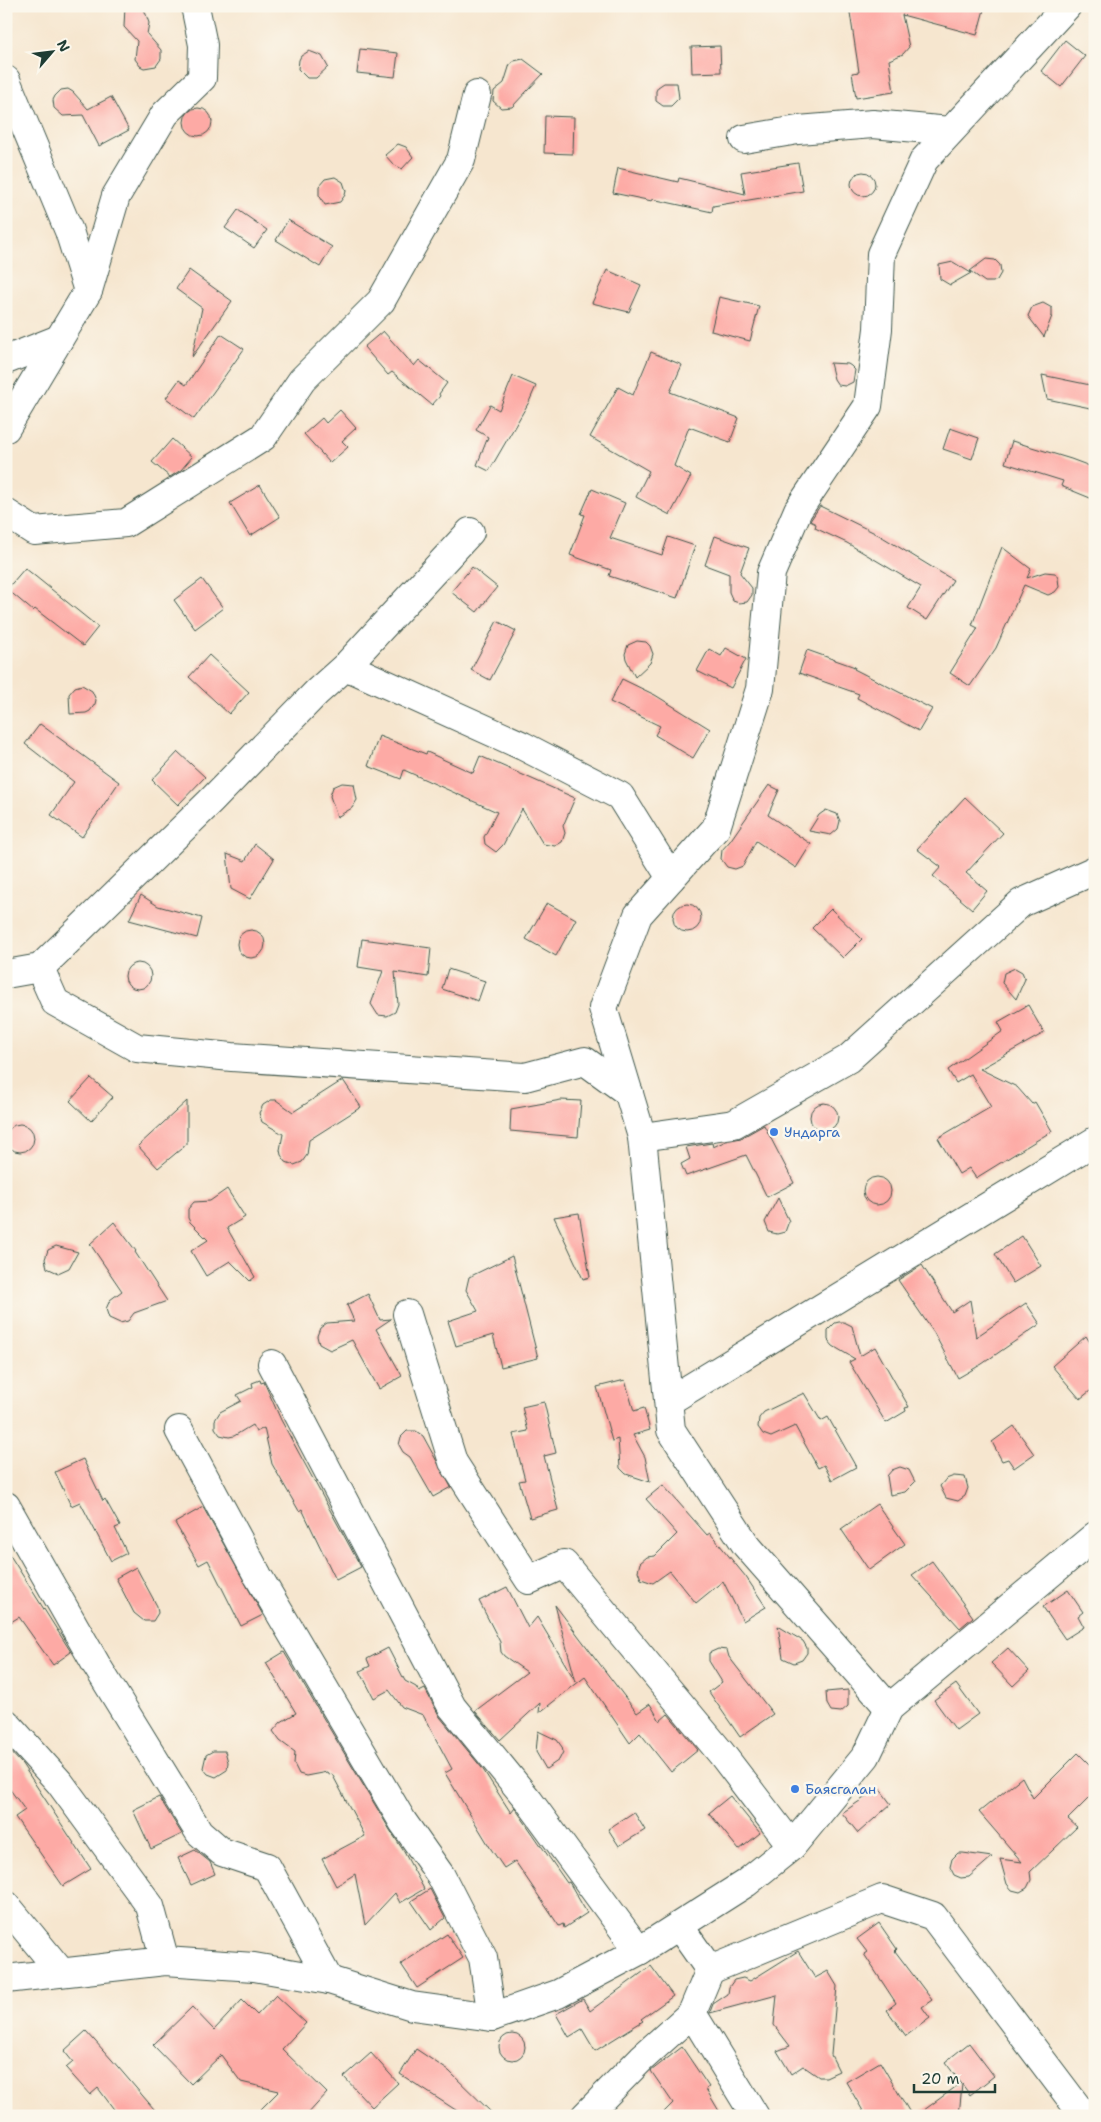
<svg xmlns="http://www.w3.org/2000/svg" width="1101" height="2122" viewBox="0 0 1101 2122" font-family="'Shantell Sans',sans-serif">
	<rect width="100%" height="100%" fill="#fbf7ec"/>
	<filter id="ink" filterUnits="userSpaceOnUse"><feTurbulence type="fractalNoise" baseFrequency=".02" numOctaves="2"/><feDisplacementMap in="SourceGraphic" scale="10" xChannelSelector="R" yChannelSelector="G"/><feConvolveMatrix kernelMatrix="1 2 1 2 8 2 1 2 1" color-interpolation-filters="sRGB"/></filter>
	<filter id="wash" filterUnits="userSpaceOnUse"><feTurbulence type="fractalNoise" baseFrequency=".0096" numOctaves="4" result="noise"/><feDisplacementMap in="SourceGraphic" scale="20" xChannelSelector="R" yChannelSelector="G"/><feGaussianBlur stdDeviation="1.12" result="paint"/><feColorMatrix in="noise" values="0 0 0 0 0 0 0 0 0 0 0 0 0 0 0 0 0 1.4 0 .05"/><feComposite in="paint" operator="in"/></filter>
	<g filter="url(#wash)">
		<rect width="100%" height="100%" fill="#f6e6cf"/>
		<g id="blocks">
			<!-- building -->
			<g fill="#fdaaa5">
				<path d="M125,6h18l6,17 -2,11 14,16v9l-5,7 -12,2 -4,-2 -5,-7 2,-18 -13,-14z"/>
				<path d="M849,6h136l-8,29 -75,-20 7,32 -6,7 -14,6 5,32 -38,6 -4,-25 7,-1z"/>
				<path d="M1065,40l20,16 -24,31 -20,-16z"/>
				<path d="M720,46l1,26 -29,1 -1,-26z"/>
				<path d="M360,49l38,4 -3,24 -38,-4z"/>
				<path d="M309,51l13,5 6,11 -12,11h-9l-9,-9 1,-9 2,-4z"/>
				<path d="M523,59l20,15 -31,33 -11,1 -8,-7 1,-10 10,-8 6,-19 4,-3z"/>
				<path d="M664,83h13l2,15 -8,8h-8l-7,-5v-10l2,-4z"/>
				<path d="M68,89l5,3 15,17 23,-12 18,33 -30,16 -16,-31 -20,1 -9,-8 -1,-8 2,-4 6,-6z"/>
				<circle cx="198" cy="122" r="14"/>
				<path d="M545,116l29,1 -1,37 -29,-1z"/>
				<path d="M398,144l8,3 7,10 -11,12 -9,-5 -8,-9z"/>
				<path d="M798,163l5,28 -90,15 -1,6 -60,-13v2l-39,-8 5,-25 60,14 1,-4 66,16 -4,-22z"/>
				<circle cx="863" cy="184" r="12"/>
				<path d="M335,177l8,5 3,9 -1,4 -5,7 -15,3 -6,-10v-9l6,-7z"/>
				<path d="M238,210l29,20 -13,18 -29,-20z"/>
				<path d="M288,220l44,27 -12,20 -44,-27z"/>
				<path d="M986,259l9,1 5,5 1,8 -4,7 -4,2h-8l-15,-11z"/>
				<path d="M953,262l18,11 -21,12 -10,-6 -1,-14z"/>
				<path d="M189,270l43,31 -40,56 10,-49 -26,-19z"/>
				<path d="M607,270l34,15 -12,27 -37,-9z"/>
				<path d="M719,297l40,9 -9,35 -39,-10z"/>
				<path d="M1043,303l9,5v8l-8,21 -16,-21 4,-9z"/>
				<path d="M383,331l31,35 5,-6 28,23 -8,11 1,2 -8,9 -40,-33 -4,3 -24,-28z"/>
				<path d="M221,334l23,15 -50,70 -28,-21 13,-18 7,5z"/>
				<path d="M651,352l31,13 -12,27 69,26 -9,24 -41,-15 -15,39 17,10 -21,39 -34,-18 13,-26 -59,-34 28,-50 15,8z"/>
				<path d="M830,363l18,1 3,2 4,4 -2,12 -8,4 -7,-1 -4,-6z"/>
				<path d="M1042,375l53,11v23l-48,-10z"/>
				<path d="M513,376l23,10 -7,16 -40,69 -12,-6 11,-28 -12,-7 14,-25 9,5z"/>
				<path d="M340,410l16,18 -14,13 6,6 -18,16 -26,-29 18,-16 4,5z"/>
				<path d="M950,428l29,10 -7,21 -29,-10z"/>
				<path d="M172,439l20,18 -11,13 -11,7 -18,-15z"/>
				<path d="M1012,441l59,18 24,9v32l-34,-14 2,-5 -58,-18z"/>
				<path d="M260,485l20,32 -30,19 -20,-33z"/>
				<path d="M592,489l33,14 -15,35 52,17 6,-18 27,9 -18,52 -68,-22 2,-6 -41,-15 15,-40 -4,-1z"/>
				<path d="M820,506l59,29 74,45 -26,40 -19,-12 13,-21 -74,-44 -32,-15 1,-4 -6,-3z"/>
				<path d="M715,536l34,12 -9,25 12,15v7l-5,7 -8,1 -6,-2 -4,-9v-18l-24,-9z"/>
				<path d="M1002,547l29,22 -4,9 18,-6 10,1 3,5 1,9 -4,5 -7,3 -24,-10 -28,63 -26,38 -20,-13 28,-45 -6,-3z"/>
				<path d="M472,567l25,20 -20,25 -26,-20z"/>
				<path d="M25,568l73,59 -15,19 -48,-37 -2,2 -26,-22z"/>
				<path d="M202,579l21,29 -28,21 -21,-29z"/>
				<path d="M497,621l19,10 -26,49 -19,-10z"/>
				<path d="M637,641l9,1 4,4 3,8 -3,9 -15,14 -9,-18 -1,-5 3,-9z"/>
				<path d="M726,648l20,11 -15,29 -34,-17 12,-22 12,7z"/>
				<path d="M807,650l48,17 -1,2 78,40 -13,22 -62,-33 2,-4 -60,-21z"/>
				<path d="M209,655l40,37 -20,22 -40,-37z"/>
				<path d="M622,679l33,16 55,34 -17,29 -38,-23 5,-9 -50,-24z"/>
				<path d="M82,685l10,6 4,9 -1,4 -5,7 -4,2 -16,1 -1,-20 6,-7z"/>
				<path d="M40,724l79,58 -37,55 -31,-22 23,-33 -49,-38z"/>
				<path d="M379,736l47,18 1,-2 46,21 7,-17 95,42 -12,28 2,7 -3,9 -7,4 -12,-2 -21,-35 -19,36 -7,7 -11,-8 -1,-7 13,-25 -93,-42 -3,9 -33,-13z"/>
				<path d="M178,752l27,25 -27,28 -26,-25z"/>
				<path d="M342,783l12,1 3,16 -5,8 -15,9 -7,-21 3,-9z"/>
				<path d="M769,785l10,5 -11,25 43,29 -15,24 -40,-27 -13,25 -8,3 -8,-2 -6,-8 1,-9 8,-9z"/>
				<path d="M965,797l38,36 -37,40 21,18 -15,18 -39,-33 8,-9 -24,-18z"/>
				<path d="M826,810l11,4 3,7 -2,8 -7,6 -22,-4 10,-16z"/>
				<path d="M255,844l19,15 -24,40 -19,-10 -4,-35 18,7z"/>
				<path d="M141,895l17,11 44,12 -5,20 -68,-18z"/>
				<path d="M547,903l29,16 -20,37 -30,-17z"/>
				<circle cx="687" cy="918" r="14"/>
				<path d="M831,909l31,30 -19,19 -31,-30z"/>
				<circle cx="251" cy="944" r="14"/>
				<path d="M362,939l69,9 -3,29 -33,-5 3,32 -3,8 -8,4 -9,-1 -7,-11 12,-33 -25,-4z"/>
				<circle cx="138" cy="976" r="13"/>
				<path d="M1015,968l7,4 3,7 -9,20 -14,-16 2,-10z"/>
				<path d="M448,969l37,12 -7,20 -36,-12z"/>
				<path d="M1028,1005l16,28 -64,36 37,18 15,17 3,-2 17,29 -76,47 -7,-10 -10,6 -21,-36 53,-31 -20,-33 -15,9 -8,-13 55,-39 -5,-9z"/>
				<path d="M91,1078l22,19 -22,24 -21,-20z"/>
				<path d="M343,1080l18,27 -52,33 -2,15 -5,7 -8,3 -8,-3 -5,-7 -1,-5 3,-16 -21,-12 -3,-9 4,-8 8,-5h5l17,12z"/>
				<path d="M561,1100l20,1 -3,36 -68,-6 1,-22z"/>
				<path d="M187,1101v43l-29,24 -20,-22z"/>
				<circle cx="824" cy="1117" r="14"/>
				<circle cx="20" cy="1138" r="14"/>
				<path d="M764,1125l30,58 -27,14 -21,-42 -60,21 -5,-12 9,-5 -4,-12 26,-4 1,4 13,-6 15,-3z"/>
				<circle cx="877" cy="1191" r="14"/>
				<path d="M227,1189l18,28 -18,11 28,49 -5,4 -20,-20 -24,15 -15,-25 17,-11 -18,-18 -2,-4v-9l6,-7 16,-1z"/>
				<path d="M778,1198l11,23 -4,11 -8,2 -8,-2 -4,-10z"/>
				<path d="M579,1213l11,64 -7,2 -29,-62z"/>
				<path d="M114,1222l22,29 -1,1 32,49 -33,12 -6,8 -8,2 -11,-5 -3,-9 4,-9 12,-9 -32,-47z"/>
				<path d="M1022,1236l19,30 -28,17 -18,-29z"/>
				<path d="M56,1246l22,6 -9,16 -11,5 -11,-5 -2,-9 3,-9z"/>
				<path d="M512,1256l26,102 -37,9 -8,-32 -37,11 -8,-25 30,-10 -12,-21 3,-13z"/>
				<path d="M922,1265l30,47 18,-12 6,37 50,-34 14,21 -58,40 -24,14 -24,-45 -36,-53z"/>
				<path d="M368,1294l12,26 11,-1 -15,10 26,47 -23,13 -27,-49 -22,10 -11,-6 -2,-8 3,-8 7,-5 27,-2 -7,-16z"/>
				<path d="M839,1322h5l8,4 8,30 15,-9 34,60 -4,1 1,3 -20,12 -37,-61 6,-3 -22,-13 -5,-6v-10l7,-7z"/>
				<path d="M1086,1336l9,14v37l-15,12 -28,-33z"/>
				<path d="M260,1380l1,3 3,-1 17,38 80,147 -25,13 -34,-71 -3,2 -27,-47 -8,-36 -8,4 -4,-7 -18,11 -5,1 -9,-2 -5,-7v-8l5,-8 21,-11 -4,-6 16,-8 -1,-4z"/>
				<path d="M625,1380l9,31 10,-3 6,22 -17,5 12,22 5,25 -24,-8 -6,-6 -2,-29 -6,2 -15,-54z"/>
				<path d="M804,1393l17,28 7,-4 28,50 -24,13 -8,-15 -6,3 -23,-42 -24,11 -8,-3 -5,-7 1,-9 5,-6z"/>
				<path d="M544,1402l12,51 -12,3 14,54 -28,8 -11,-37 6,-1 -12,-46 15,-3 -6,-24z"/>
				<path d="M1014,1426l20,28 -20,14 -6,-9 -6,2 -10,-19z"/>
				<path d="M407,1431h9l7,5 28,51 -18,10 -23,-40 -7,-5 -4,-7 2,-8z"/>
				<path d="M83,1459l20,42 2,-2 15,27 -5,2 12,25 -16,8 -31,-59 -9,4 -16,-34z"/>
				<path d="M900,1467l9,3 6,12 -10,10 -15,3 -3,-19 5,-6z"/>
				<path d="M954,1476l11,1 3,11 -3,8 -7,5 -12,-3 -6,-12 6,-7z"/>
				<path d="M663,1485l44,50 3,-2 36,44 20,30 -23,14 -20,-40 -27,22 -26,-32 -17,12 -12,-4 -3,-8 2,-8 7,-6 8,-1 22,-22 -31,-35z"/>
				<path d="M877,1504l28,40 -36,26 -28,-41z"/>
				<path d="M203,1507l60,108 -22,11 -33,-66 -9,5 -24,-42z"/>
				<path d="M6,1549l65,103 -18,13 -34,-48 -13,8z"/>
				<path d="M932,1561l41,56 -13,11 -48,-53z"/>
				<path d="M136,1567l21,39 1,7 -5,8h-9l-10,-8 -18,-35z"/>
				<path d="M507,1587l21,41 9,-11 39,65 -21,-77 82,108 13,-9 10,17 8,-7 30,36 -27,22 -31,-39 -10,10 -45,-66 -46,36 1,-10 -40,37 -25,-29 52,-39 -23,-16 -3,-4 -1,-10 -21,-41z"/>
				<path d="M1068,1590l15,22 -5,4 6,11 -19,12 -22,-32z"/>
				<path d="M778,1626l25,15 4,7v5l-5,7 -8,3 -11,-5z"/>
				<path d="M388,1648l17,33 11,6 3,5 6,-3 15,28 42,51 29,45 4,-5 2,3 50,72 2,-1 18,31 -23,15 -1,-4 -4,2 -44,-65 -11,7 -13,-19 -46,-76 7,-4 -29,-54 -21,-8 -13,-17 -15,8 -14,-27 10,-5 -3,-7z"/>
				<path d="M1008,1648l21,23 -16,15 -22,-23z"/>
				<path d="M718,1649l9,1 2,7 44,57 -33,23 -31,-45 13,-10 -13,-21v-8z"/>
				<path d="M284,1652l106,178 13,20 21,39 -24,14 -5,-10 -30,32 -10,-51 -19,12 -14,-27 43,-23 -33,-62 -3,1 -2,-3 -21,4 -7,-2 -5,-10 1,-12 -15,-11 -7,-10 8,-9 15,-9 -30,-50z"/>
				<path d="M956,1684l22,30 -22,16 -22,-30z"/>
				<path d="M848,1690v16l-7,6 -10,-1 -4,-7 -1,-12z"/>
				<path d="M538,1731l19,9 5,7 1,5 -4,8 -13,9 -10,-17z"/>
				<path d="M6,1747l16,17 69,105 -28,17 -48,-69 10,-7 -19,-26z"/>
				<path d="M213,1751h12l3,11 -1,8 -11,7 -8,-3 -5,-6 3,-13z"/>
				<path d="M1078,1753l17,17v22l-27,27 9,8 -47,45 1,8 -4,8 -7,4 -8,-2 -5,-6 -7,-25 22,3 -43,-50 43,-35 11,21z"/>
				<path d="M879,1788l12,16 -33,29 -16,-20z"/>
				<path d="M730,1796l30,37 -21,17 -30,-37z"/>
				<path d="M159,1797l23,37 -31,15 -18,-39z"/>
				<path d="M634,1812l11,18 -26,16 -11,-17z"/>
				<path d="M195,1850l15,12 5,12 -24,11 -13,-27z"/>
				<path d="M958,1853h5l29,4 -23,20 -8,1 -7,-3 -4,-8 2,-8z"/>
				<path d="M430,1889l15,29 -14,12 -20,-29z"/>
				<path d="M879,1923l18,26 -2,2 37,49 -10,7 8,11 -24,18 -19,-26 9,-7 -32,-49 3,-2 -10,-13z"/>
				<path d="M447,1934l16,24 -46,30 -16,-24z"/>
				<path d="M798,1951l17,27 13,-7 9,15 -6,69 8,16 -13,6h-7l-16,-11 -12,8 -14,-23 13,-5 -16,-21 3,-30 -67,18v-1l3,-8 15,-10 1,-7 5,-7 9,-2 7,3z"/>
				<path d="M651,1966l22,30 -32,23 2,2 -48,30 -13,-22 -13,8 -13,-23 27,-15 7,12z"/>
				<path d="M276,1995l30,28 -24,26 45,44 -21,23h-52l25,-25 -38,-9 -20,-27 -30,29 -38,-39 39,-38 22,23 28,-30 15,15z"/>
				<path d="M86,2031l26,29 48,56h-41l-21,-28 -8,7 -24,-27 7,-6 -9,-11z"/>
				<circle cx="512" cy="2047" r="13"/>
				<path d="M969,2043l25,33 -24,19 -8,-11 -3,32h-43l45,-33 -16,-21z"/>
				<path d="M682,2047l27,40 -3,2 16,27h-62l13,-13 -22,-32z"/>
				<path d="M416,2049l33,22 46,45h-30l-65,-42z"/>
				<path d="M371,2053l27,30 -26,24 -28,-30z"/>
				<path d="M880,2062l32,54h-46l-20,-34z"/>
			</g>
		</g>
	</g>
	<g filter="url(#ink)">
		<use href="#blocks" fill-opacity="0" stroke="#3f564b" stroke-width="1"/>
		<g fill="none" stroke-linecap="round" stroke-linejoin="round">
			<!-- minor casing -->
			<g stroke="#3f564b" stroke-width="30">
				<g id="minor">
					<path d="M6,80l63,151 19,60 -82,137"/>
					<path d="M744,139l54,-9 75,-6 77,7"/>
					<path d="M88,291l28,-95 49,-82 37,-36 1,-33 -8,-39"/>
					<path d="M6,360l53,-21"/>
					<path d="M6,513l28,18 92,-8 137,-86 39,-57 79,-79 80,-141 16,-65"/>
					<path d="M346,666l177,80 97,50 51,82"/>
					<path d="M40,968l15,34 82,46 95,9 293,20 60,-16 44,32"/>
					<path d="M6,974l34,-6 170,-166 107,-110 29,-26 124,-134"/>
					<path d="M642,1137l92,-13 114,-65 173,-156 74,-33"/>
					<path d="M407,1314l46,148 76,118 35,-16 157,189 71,93"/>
					<path d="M272,1364l180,343 77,94 110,150"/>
					<path d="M669,1401l426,-260"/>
					<path d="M179,1430l79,146 145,246 38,54 42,82 9,59"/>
					<path d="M6,1506l91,160 102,166 23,20 45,15 62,113"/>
					<path d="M889,1708l-143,-163 -75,-115 -29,-293 -39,-129 35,-93 78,-87 44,-139 11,-116 27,-63 70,-104 10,-77 3,-75 43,-94 143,-154"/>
					<path d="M6,1723l54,60 90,123 15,55"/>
					<path d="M6,1905l55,67"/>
					<path d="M679,1926l31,44 172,-71 51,17 151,200"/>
					<path d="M710,1970l-18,43 63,103"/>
					<path d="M6,1979l159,-18 89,6 75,13 83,26 80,11 66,-23 81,-43 107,-68 46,-37 74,-90 23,-48 206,-172"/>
					<path d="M585,2116l57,-58 50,-45"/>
				</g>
			</g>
			<!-- minor -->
			<use href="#minor" stroke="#fff" stroke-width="28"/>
		</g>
	</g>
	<!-- markers -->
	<g fill="#3f7fe0" stroke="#fbf7ec" stroke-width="2">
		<circle cx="774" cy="1132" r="5"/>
		<circle cx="795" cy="1789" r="5"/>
	</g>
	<g text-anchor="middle" stroke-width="5" stroke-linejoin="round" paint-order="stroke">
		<!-- shop labels -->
		<g font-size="14" fill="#366cbe" stroke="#fbf7ec" text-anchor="start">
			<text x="784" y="1137">Ундарга</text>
			<text x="805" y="1794">Баясгалан</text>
		</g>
	</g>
	<!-- margin -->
	<rect width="1101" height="2122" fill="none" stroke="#fbf7ec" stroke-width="25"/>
	<!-- north arrow -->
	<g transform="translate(52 52) rotate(62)" stroke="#fbf7ec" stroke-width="4" paint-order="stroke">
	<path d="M0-4L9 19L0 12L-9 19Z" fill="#1f3d34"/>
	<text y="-8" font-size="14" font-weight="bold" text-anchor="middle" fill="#1f3d34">N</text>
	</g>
	<!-- scale -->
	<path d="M914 2084v8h81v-8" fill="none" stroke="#1f3d34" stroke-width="2.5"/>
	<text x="921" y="2084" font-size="15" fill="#1f3d34" stroke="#fbf7ec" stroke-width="4" paint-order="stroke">20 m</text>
</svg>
